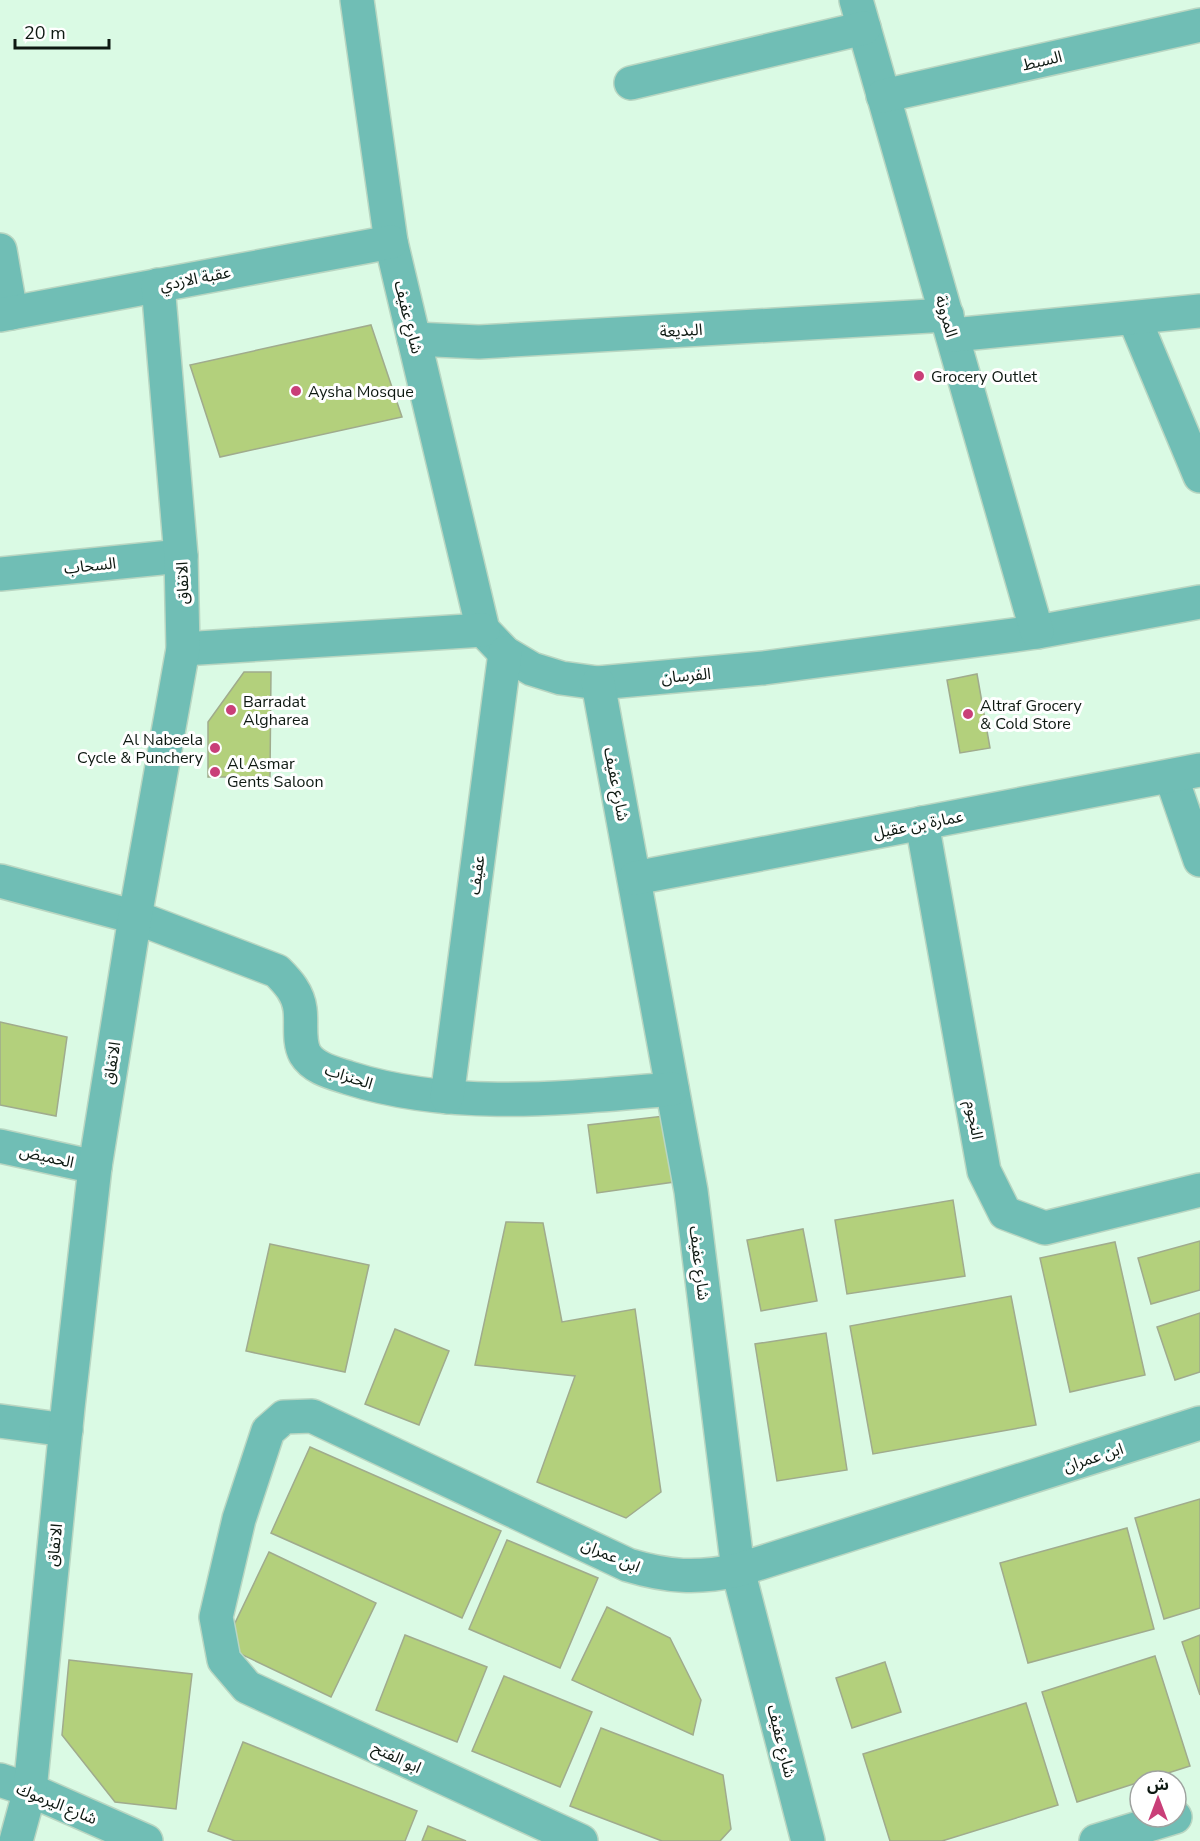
<svg xmlns="http://www.w3.org/2000/svg" width="1200" height="1841" viewBox="0 0 1200 1841" font-family="'Nunito Sans','Noto Sans Arabic',sans-serif">
	<rect width="100%" height="100%" fill="#dafae4"/>
	<!-- building -->
	<g fill="#b3d07c" stroke="#a0ab8d" stroke-width="1.5">
		<path d="M371,325l31,92 -182,40 -30,-92z"/>
		<path d="M244,672h27l-1,105h-62v-55z"/>
		<path d="M977,674l13,74 -30,5 -13,-73z"/>
		<path d="M0,1022l67,15 -11,79 -56,-11z"/>
		<path d="M664,1116l10,66 -77,11 -9,-68z"/>
		<path d="M953,1200l12,76 -118,18 -12,-74z"/>
		<path d="M506,1222l37,1 19,99 73,-13 26,183 -35,26 -89,-36 38,-106 -100,-11z"/>
		<path d="M803,1229l14,72 -56,10 -14,-71z"/>
		<path d="M1200,1241v49l-49,14 -13,-46z"/>
		<path d="M1115,1242l30,133 -75,17 -30,-134z"/>
		<path d="M270,1244l99,21 -24,107 -99,-21z"/>
		<path d="M1011,1296l25,129 -163,29 -23,-128z"/>
		<path d="M1200,1313v59l-25,8 -18,-53z"/>
		<path d="M395,1329l54,22 -30,74 -54,-21z"/>
		<path d="M826,1333l21,137 -70,11 -22,-137z"/>
		<path d="M310,1447l191,84 -39,87 -191,-85z"/>
		<path d="M1200,1499v109l-36,11 -29,-101z"/>
		<path d="M1127,1528l27,101 -126,34 -28,-100z"/>
		<path d="M507,1540l91,38 -38,90 -91,-39z"/>
		<path d="M269,1552l107,51 -45,94 -107,-51z"/>
		<path d="M607,1607l63,31 31,62 -8,35 -121,-55z"/>
		<path d="M405,1635l82,32 -30,75 -81,-32z"/>
		<path d="M1200,1635v60l-18,-53z"/>
		<path d="M1155,1656l35,110 -113,36 -35,-110z"/>
		<path d="M69,1660l123,14 -16,135 -61,-7 -53,-67z"/>
		<path d="M885,1662l16,50 -49,16 -16,-50z"/>
		<path d="M504,1676l88,36 -32,75 -88,-36z"/>
		<path d="M1026,1703l32,102 -116,36h-52l-27,-87z"/>
		<path d="M601,1728l122,47 8,54 -11,12h-58l-92,-35z"/>
		<path d="M243,1742l174,69 -12,30h-170l-27,-10z"/>
		<path d="M428,1826l38,15h-44z"/>
	</g>
	<g fill="none" stroke-linecap="round" stroke-linejoin="round">
		<!-- minor casing -->
		<g stroke="#b9d6c2" stroke-width="36">
			<g id="minor">
				<path d="M357,0l34,242 92,388 22,23 27,16 29,9 37,5 166,-15 273,-36 163,-30"/>
				<path d="M856,0l181,632"/>
				<path d="M631,83l233,-55"/>
				<path d="M883,96l317,-71"/>
				<path d="M0,250l11,63"/>
				<path d="M0,315l391,-73"/>
				<path d="M1134,318l66,158"/>
				<path d="M953,335l247,-24"/>
				<path d="M414,339l65,3 468,-27"/>
				<path d="M0,574l181,-18"/>
				<path d="M183,649l300,-19"/>
				<path d="M598,683l93,508 47,379 70,271"/>
				<path d="M1171,776l29,84"/>
				<path d="M922,823l62,348 21,42 40,15 155,-38"/>
				<path d="M635,878l565,-108"/>
				<path d="M0,881l135,36 142,54c11,11 21,22 23,38 2,14 -2,32 5,45 9,15 29,19 44,24 104,33 216,20 323,11"/>
				<path d="M447,1097l58,-444"/>
				<path d="M0,1146l95,21"/>
				<path d="M0,1421l66,9"/>
				<path d="M0,1780l30,10 116,51"/>
				<path d="M16,1841l14,-51 38,-383 27,-240 40,-250 48,-268 -2,-93 -23,-271"/>
				<path d="M581,1841l-334,-154 -23,-27 -8,-43 23,-98 29,-88 16,-14 28,-1 316,149c40,12 69,14 110,5l462,-147"/>
				<path d="M1096,1841l79,-24"/>
			</g>
		</g>
		<!-- minor -->
		<use href="#minor" stroke="#70beb5" stroke-width="33"/>
	</g>
	<!-- markers -->
	<g fill="#c93f78" stroke="#fff" stroke-width="2">
		<circle cx="919" cy="376" r="6"/>
		<circle cx="296" cy="391" r="6"/>
		<circle cx="231" cy="710" r="6"/>
		<circle cx="968" cy="714" r="6"/>
		<circle cx="215" cy="748" r="6"/>
		<circle cx="215" cy="772" r="6"/>
	</g>
	<g text-anchor="middle" stroke-width="6" stroke-linejoin="round" paint-order="stroke">
		<!-- street labels -->
		<g font-size="16" fill="#0e1912" stroke="#fff">
			<text transform="translate(1042 60) rotate(-13)" y="6">السبط</text>
			<text transform="translate(195 278) rotate(-11)" y="6">عقبة الازدي</text>
			<text transform="translate(947 316) rotate(74)" y="6">المرونة</text>
			<text transform="translate(409 317) rotate(76)" y="6">شارع عفيف</text>
			<text transform="translate(681 330) rotate(-3)" y="6">البديعة</text>
			<text transform="translate(90 565) rotate(-6)" y="6">السحاب</text>
			<text transform="translate(182 583) rotate(-92)" y="6">الاتفاق</text>
			<text transform="translate(686 675) rotate(-5)" y="6">الفرسان</text>
			<text transform="translate(617 784) rotate(79)" y="6">شارع عفيف</text>
			<text transform="translate(918 824) rotate(-11)" y="6">عمارة بن عقيل</text>
			<text transform="translate(476 875) rotate(-83)" y="6">عفيف</text>
			<text transform="translate(111 1063) rotate(-81)" y="6">الاتفاق</text>
			<text transform="translate(349 1076) rotate(18)" y="6">الحنزاب</text>
			<text transform="translate(975 1120) rotate(80)" y="6">النجوم</text>
			<text transform="translate(47 1156) rotate(13)" y="6">الحميض</text>
			<text transform="translate(700 1263) rotate(83)" y="6">شارع عفيف</text>
			<text transform="translate(1093 1457) rotate(-18)" y="6">ابن عمران</text>
			<text transform="translate(54 1545) rotate(-84)" y="6">الاتفاق</text>
			<text transform="translate(611 1555) rotate(23)" y="6">ابن عمران</text>
			<text transform="translate(782 1741) rotate(76)" y="6">شارع عفيف</text>
			<text transform="translate(397 1757) rotate(25)" y="6">ابو الفتح</text>
			<text transform="translate(57 1803) rotate(22)" y="6">شارع اليرموك</text>
		</g>
		<!-- poi labels -->
		<g font-size="16" fill="#0e1912" stroke="#fff" text-anchor="start">
			<text x="931" y="382">Grocery Outlet</text>
			<text x="308" y="397">Aysha Mosque</text>
			<text x="243" y="707">Barradat<tspan x="243" dy="18">Algharea</tspan></text>
			<text x="980" y="711">Altraf Grocery<tspan x="980" dy="18">&amp; Cold Store</tspan></text>
			<text x="203" y="745" text-anchor="end">Al Nabeela<tspan x="203" dy="18">Cycle &amp; Punchery</tspan></text>
			<text x="227" y="769">Al Asmar<tspan x="227" dy="18">Gents Saloon</tspan></text>
		</g>
	</g>
	<!-- north arrow -->
	<g transform="translate(1158 1799)"><circle r="28" fill="#ffffff" stroke="#9fa3a0" stroke-width="1.5"/>
	<path d="M0-4.5L10 22L0 15L-10 22Z" fill="#c93f78"/>
	<text y="-9" font-size="16" font-weight="bold" text-anchor="middle" fill="#0e1912">ش</text>
	</g>
	<!-- scale -->
	<path d="M15 39v9h94v-9" fill="none" stroke="#0e1912" stroke-width="3"/>
	<text x="24" y="39" font-size="18" fill="#0e1912" stroke="#ffffff" stroke-width="4.5" paint-order="stroke">20 m</text>
</svg>
